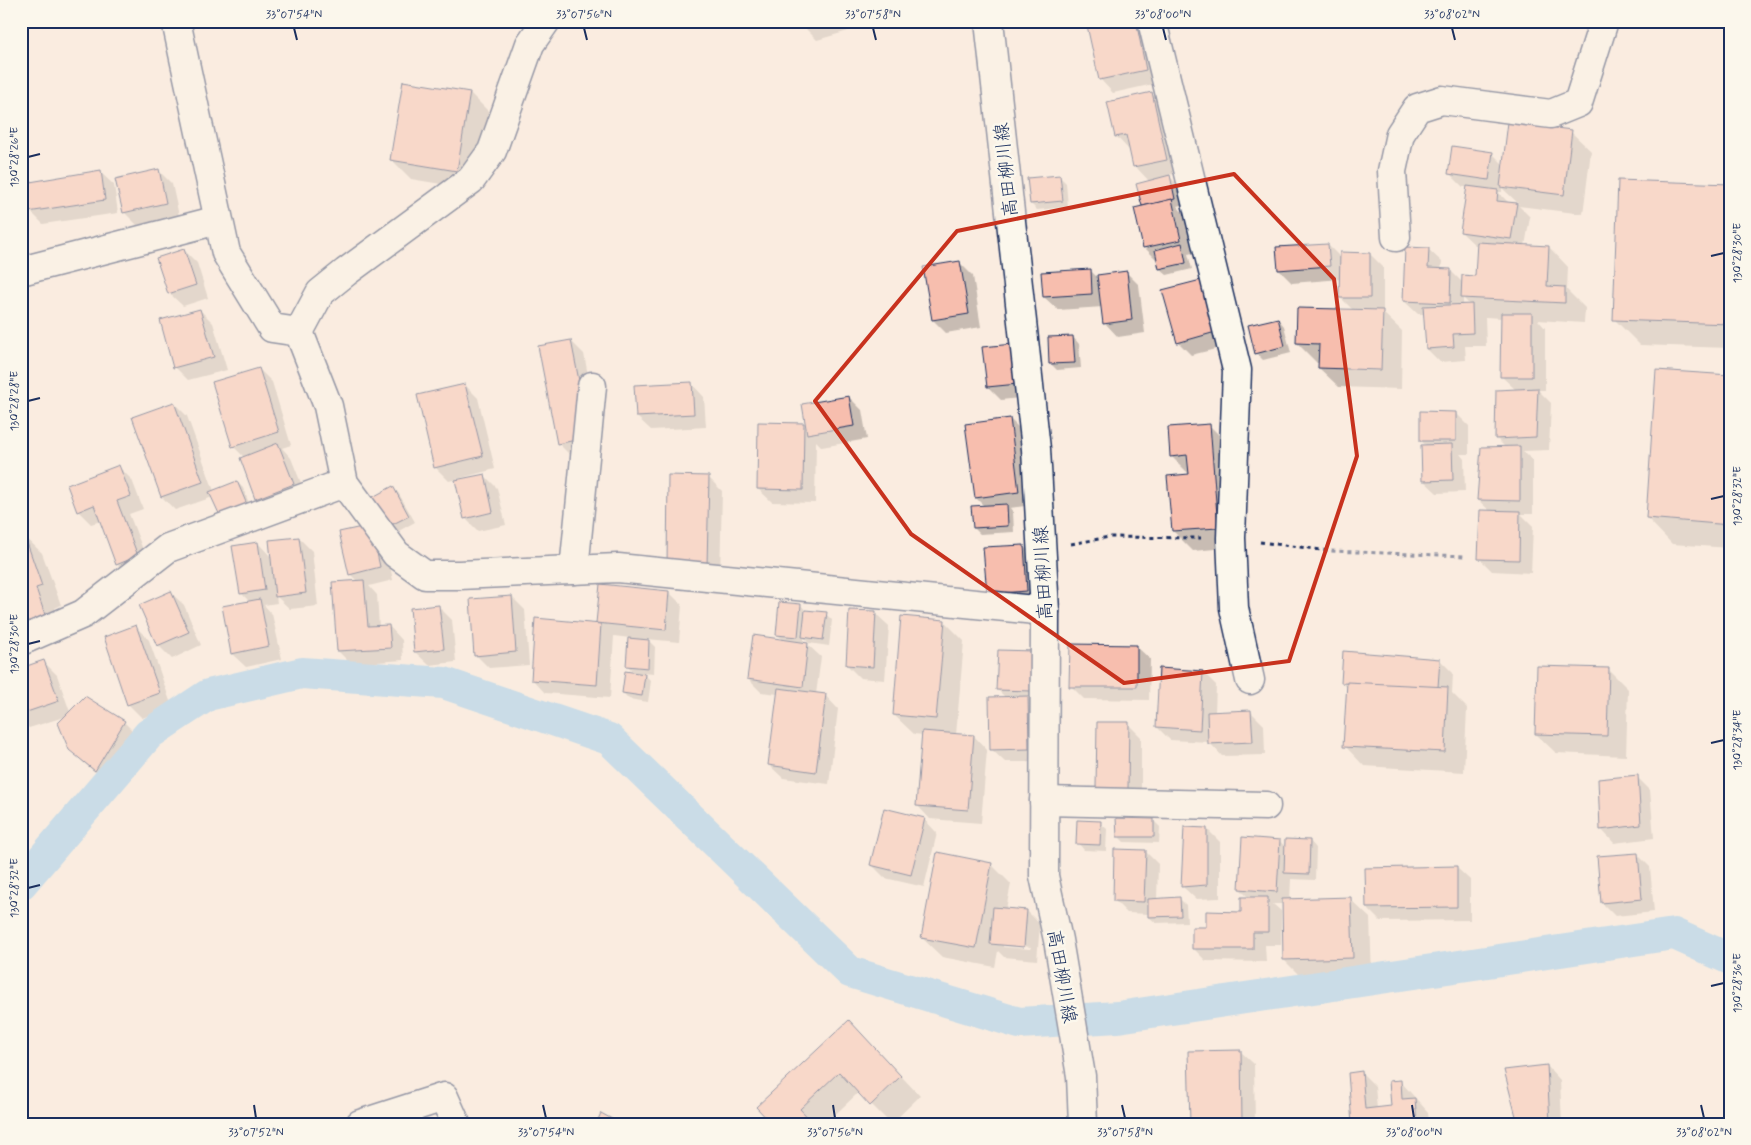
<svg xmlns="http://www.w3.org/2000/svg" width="1751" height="1145" viewBox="0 0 1751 1145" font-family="Mynerve,'Klee One',sans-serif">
	<rect width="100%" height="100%" fill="#faece0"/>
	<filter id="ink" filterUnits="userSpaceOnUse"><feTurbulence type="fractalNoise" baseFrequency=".02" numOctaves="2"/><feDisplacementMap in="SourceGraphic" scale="10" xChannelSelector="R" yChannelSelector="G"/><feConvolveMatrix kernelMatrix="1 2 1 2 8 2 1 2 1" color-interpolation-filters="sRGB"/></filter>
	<g filter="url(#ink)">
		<!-- shadow -->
		<g fill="#0003" fill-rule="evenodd">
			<path d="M798,21h63l1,6 -45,13z"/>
			<path d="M944,21h37l-31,7z"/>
			<path d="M1088,21h57l13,62 -45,10 -13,-14z"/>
			<path d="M404,82l66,11 20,20 -13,77 -66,-11 -20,-20z"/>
			<path d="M1152,94l13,13 14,66 -11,2 8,8 5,22 -4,1 7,8 9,39 -5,1 4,15 -25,6 -7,-6 -2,-8 -14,-14v-40l-7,-22 13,-3 -15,-16 -6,-16 -13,-14z"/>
			<path d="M1571,132l20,19 -8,63 -64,-8 11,11 -5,29 24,1 19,20 -1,23 18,18 -1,15 -46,-3 7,8v62h-7l13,13 -2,47 -26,1 10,10v53h-12l12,12 -2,47 -39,-2 -13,-13 11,-47 -12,-11 28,-52 -9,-9 19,-49 -15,-14 1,-58 -17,-1 1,29h-21l1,14 -26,2 -13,-13 -2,-35h-7l-14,-13 24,-52 14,13 -1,8h9l13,13 14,-5 2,-33h-4l-14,-13 7,-45h-5l-14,-14 43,-20 12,12zM1502,188l17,16 -10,-1 -11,-11h4zM1463,298l7,7h-7z"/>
			<path d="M158,170l14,14 7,32 -42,9 -13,-13z"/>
			<path d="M100,172l14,13 4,28 -75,11 -13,-13z"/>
			<path d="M1059,176l7,7 2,24 -31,3 -6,-6z"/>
			<path d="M1730,185v163l-90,-3 -26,-26z"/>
			<path d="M1328,245l13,13 29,-4 13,13v44h-2l21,20 -1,58 -62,-2 -20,-19v-5h-2l-20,-20 57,-32 -14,-14 1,-18 -49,4 -13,-13z"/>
			<path d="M184,250l13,13 11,35 -25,8 -14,-13z"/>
			<path d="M959,262l14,14 8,51 -35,6 -13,-13z"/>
			<path d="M1090,270l9,9 27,-7 13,13 6,48 -27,4 -13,-14 -2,-16 -45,3 -14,-13z"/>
			<path d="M1164,291l68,54 -41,10 -13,-13z"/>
			<path d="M200,310l13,13 14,47 -39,10 -13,-13z"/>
			<path d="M1278,319l6,7 7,27 -28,7 -7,-7z"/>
			<path d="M1073,337l6,7 2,24 -24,2 -7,-7z"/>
			<path d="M571,341l13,13 18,96 -31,6 -13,-13z"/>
			<path d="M983,348l47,49 -29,3 -13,-13z"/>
			<path d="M259,369l13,13 19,63 -9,3 9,10 16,40 -38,14 -13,-13 -12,-42 -11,-11z"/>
			<path d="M1730,377v171l-58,-4 -25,-26z"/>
			<path d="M691,383l13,14 2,30 -55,3 -14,-13z"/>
			<path d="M465,385l13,13 17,71 -46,12 -14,-14z"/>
			<path d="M849,397l13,13 5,29 -45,8 -6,-6 -1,62 -43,-1 -14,-13 45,-64 5,4z"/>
			<path d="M174,403l13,13 27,75 23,-9 6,6 10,25 -40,-16 -38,13 -13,-13z"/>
			<path d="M1456,413l13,13v28h-9l4,5 1,33 -28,1 -14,-13 4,-34 -6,-5z"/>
			<path d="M1010,419l13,13 9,73 -22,3 3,4 1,20 -34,2 -6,-6 11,-21 -9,-9z"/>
			<path d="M1209,425l20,20 8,102 -44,4 -20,-20 18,-55 -20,-20z"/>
			<path d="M119,467l13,13 11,29 -14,5 22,56 -20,7 -14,-13 -16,-43 -10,3 -13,-13z"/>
			<path d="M484,475l13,13 9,37 -28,6 -13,-13z"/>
			<path d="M709,478l13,13 -2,88 -52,-14z"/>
			<path d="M393,487l6,7 16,28 -20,11 -7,-6z"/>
			<path d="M21,533l21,20 19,52 -6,3 9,26 -43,10z"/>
			<path d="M299,538l13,13 6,55 -28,3 -14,-13 1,7 -13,2 8,9 10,45 -36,8 -14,-13 18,-52 -9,-9 17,-50 14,15z"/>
			<path d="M384,539l9,41 -24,6 8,9 2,32 10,-1 13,14 1,20 -52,4 -13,-13 20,-69 -8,-8z"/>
			<path d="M1023,546l13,13 4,45 -52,-10z"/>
			<path d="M601,585l68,7 13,13 -3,37 -32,-3 8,8 -1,27 -11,-1 8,8 -3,21 -19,-3 -6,-6 12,-19 -7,-8 2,-28 -16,-2 -4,62 -65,-5 -13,-14 65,-55z"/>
			<path d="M170,592l14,13 17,40 -29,14 -13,-13 -18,-40z"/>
			<path d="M512,597l13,13 4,55 -40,3 -13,-13z"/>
			<path d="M801,605l5,6 20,3 6,6 -3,26 -20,-3 -5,-5v5l3,1 14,13 -5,37 9,1 13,14 -9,75 -46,-6 -14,-13 9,-71 -17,-2 -13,-13 36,-38 -7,-7z"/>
			<path d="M438,606l14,14 4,42 -27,3 -14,-13z"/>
			<path d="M875,613l14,13 -4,54 -25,-2 -13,-13z"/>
			<path d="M944,621l20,20 -8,94 18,1 13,14 -6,73 -51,-4 -13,-14 6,-70 -9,-1 -20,-19z"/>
			<path d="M136,627l13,13 23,67 -30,11 -14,-14z"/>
			<path d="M1136,646l14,13 -1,41 -65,-1 -13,-13z"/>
			<path d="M1033,652l9,110h-37l-14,-13 15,-51 -9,-9z"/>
			<path d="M1440,660l13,13 -1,20 15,15 -3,64 -100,-6 -19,-20 3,-58 -6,-5z"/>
			<path d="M44,662l13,13 13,37 54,10 13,13 -28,48 -25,-20 -13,-13 -4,-34 -38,12 -8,-8v-50z"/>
			<path d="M1609,670l19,19 -2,67 -70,-3 -20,-19z"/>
			<path d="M1203,672l13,13 -1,28 36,-1 13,13 1,30 -43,1 -13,-14 -39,-2 -13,-13z"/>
			<path d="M1128,724l13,13v64h-30l-14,-13z"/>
			<path d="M1637,777l13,13 4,48 -40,5 -13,-14z"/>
			<path d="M924,819l13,14 -13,54 -39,-9 -13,-13z"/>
			<path d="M1153,820l7,7 -1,16 -35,-1 -6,-6z"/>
			<path d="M1100,823l7,6 -1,22 -22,-1 -6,-7z"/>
			<path d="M1207,829l13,13v56l-24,1 -14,-13z"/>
			<path d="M1280,841l6,7 24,-7 6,7 -1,32 -24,-1 -1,21 60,-1 20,19 2,60 -68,2 -20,-20 -1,-56h-10l8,7v34h-16l1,17 -60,-1 -13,-13 14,-20 35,-15 7,-15 -9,-9z"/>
			<path d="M1145,851l13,13 -1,36 23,-1 6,6 1,17 -31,1 -7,-6v-3l-22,-1 -13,-13z"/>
			<path d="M1637,854l13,13 4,45 -39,4 -13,-13z"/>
			<path d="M991,864l20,20 -5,25 21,2 13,13 -3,36 -33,-3 -6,-6 -3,16 -53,-10 -20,-19zM1003,944l28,3 -1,2 -27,-2z"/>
			<path d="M1456,867l14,13v40l-90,1 -13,-13z"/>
			<path d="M868,1041l52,55 -29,28 -32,-32 -34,32h-52z"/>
			<path d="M1240,1051l14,13 1,60h-63l-1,-2z"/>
			<path d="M1547,1066l13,14 2,44h-43z"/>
			<path d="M1362,1073l13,13 2,23 15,-1 9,-26 27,30 1,12h-76z"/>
		</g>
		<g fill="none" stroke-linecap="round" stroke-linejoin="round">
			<!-- canal -->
			<path stroke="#90c7ef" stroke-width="32" d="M21,884l128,-150 59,-39 94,-22 142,10 165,56 241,233 169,51 99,-6 556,-83 56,25"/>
		</g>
		<!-- building -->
		<g fill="#f7beae" stroke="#1b2f5e">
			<path d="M1086,21h50l10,49 -47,10z"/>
			<path d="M403,81l67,11 -13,79 -67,-11z"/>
			<path d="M1152,92l15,68 -34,7 -7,-32 -11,2 -8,-35z"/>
			<path d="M1508,122l64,8 -8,65 -64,-8z"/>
			<path d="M1452,146l41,6 -4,28 -41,-6z"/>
			<path d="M159,169l7,34 -43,10 -8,-34z"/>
			<path d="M101,170l4,30 -77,12 -4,-29z"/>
			<path d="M1060,175l3,26 -33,3 -3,-26z"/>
			<path d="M1170,175l5,24 -33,7 -6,-22z"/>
			<path d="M1618,180l112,4v140l-117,-4z"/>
			<path d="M1467,186l31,4 -1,11 20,2 -6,36 -51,-7z"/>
			<path d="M1172,199l9,41 -38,8 -9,-40z"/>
			<path d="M1477,242l72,4 -2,40 18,1v16l-104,-5 1,-23 13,1z"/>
			<path d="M1182,243l4,20 -27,6 -4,-19z"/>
			<path d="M1328,244l2,22 -52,4 -2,-23z"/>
			<path d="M1405,247l24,1 -1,20 23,1 -1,34 -47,-2z"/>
			<path d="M184,249l12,36 -28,9 -12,-36z"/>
			<path d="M1340,252l30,1v45h-31z"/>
			<path d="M960,261l9,53 -37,6 -9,-53z"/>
			<path d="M1091,269l1,25 -49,3 -2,-25z"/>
			<path d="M1127,271l5,49 -29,4 -6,-49z"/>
			<path d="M1205,279l14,52 -42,12 -15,-53z"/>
			<path d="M1472,304l1,29 -20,1 1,13 -28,2 -3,-43z"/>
			<path d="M1297,308l86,2 -2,60 -63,-2 1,-24 -23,-1z"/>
			<path d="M200,309l14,48 -41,11 -13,-48z"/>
			<path d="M1501,313h31v64h-32z"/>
			<path d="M1278,318l7,28 -30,8 -7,-29z"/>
			<path d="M1073,336l2,27 -26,1 -1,-27z"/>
			<path d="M571,340l19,97 -33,7 -19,-98z"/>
			<path d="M1013,344l5,40 -31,3 -5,-40z"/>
			<path d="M259,368l20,64 -47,15 -20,-65z"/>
			<path d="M1656,370l74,5v150l-84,-7z"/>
			<path d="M692,382l2,32 -58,3 -2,-32z"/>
			<path d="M465,384l18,72 -49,12 -17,-73z"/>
			<path d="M1538,388l-2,49 -41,2 1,-49z"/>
			<path d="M849,396l5,30 -47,8 -5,-30z"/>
			<path d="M174,402l29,80 -42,15 -29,-80z"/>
			<path d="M1420,411l36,1v29h-36z"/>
			<path d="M1010,418l9,74 -44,6 -10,-74z"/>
			<path d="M758,422l46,1 -1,67 -46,-1z"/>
			<path d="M1210,424l8,104 -46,3 -5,-55 22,-2 -2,-19 -17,2 -2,-30z"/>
			<path d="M278,443l16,41 -39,15 -15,-41z"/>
			<path d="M1452,444l1,36 -31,1 -1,-36z"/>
			<path d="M1520,446v55l-43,-1 4,-53z"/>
			<path d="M119,465l12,31 -14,5 21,55 -22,9 -22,-60 -17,7 -10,-27z"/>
			<path d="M485,474l8,38 -29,7 -9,-39z"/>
			<path d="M668,475l41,1 -2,90h-40z"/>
			<path d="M237,481l11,26 -27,11 -12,-26z"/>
			<path d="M393,486l16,30 -22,11 -16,-29z"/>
			<path d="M1007,504l1,22 -35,2 -2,-22z"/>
			<path d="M1480,510l40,1 -1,49 -41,-1z"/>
			<path d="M371,525l9,42 -31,8 -10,-43z"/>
			<path d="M23,531l19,55 -6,2 9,27 -24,9v-92z"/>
			<path d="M299,537l7,56 -31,4 -6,-57z"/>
			<path d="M258,542l7,48 -25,4 -8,-48z"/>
			<path d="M1024,545l3,46 -40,3 -4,-47z"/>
			<path d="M364,580l4,46 21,-1 2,23 -54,3 -5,-69z"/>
			<path d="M600,584l69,7 -3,39 -70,-7z"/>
			<path d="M171,591l18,41 -32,14 -18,-41z"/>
			<path d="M512,596l4,56 -42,4 -4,-57z"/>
			<path d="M260,599l9,47 -38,8 -9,-48z"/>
			<path d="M779,602l22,2 -3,33 -22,-2z"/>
			<path d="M439,605l5,44 -30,3 -4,-44z"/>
			<path d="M805,610l22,2 -4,28 -21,-3z"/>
			<path d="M849,610l27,1 -3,56 -27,-2z"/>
			<path d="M901,616l44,4 -9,99 -43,-4z"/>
			<path d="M535,618l66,6 -4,61 -66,-5z"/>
			<path d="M136,625l24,68 -33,12 -23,-68z"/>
			<path d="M753,635l55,8 -5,44 -56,-8z"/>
			<path d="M628,638l21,2 -1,28 -22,-2z"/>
			<path d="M1070,644l67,1v42h-68z"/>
			<path d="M998,650l36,1 -2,40 -36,-1z"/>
			<path d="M1343,651l97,8 -2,28 -97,-4z"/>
			<path d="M44,660l15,41 -38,13v-46z"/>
			<path d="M1537,666l72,2 -2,68 -72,-2z"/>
			<path d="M1159,668l44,3 -3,59 -44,-3z"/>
			<path d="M625,671l20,3 -3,22 -20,-3z"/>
			<path d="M1347,682l101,5 -3,65 -102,-5z"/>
			<path d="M778,688l48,6 -10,78 -48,-7z"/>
			<path d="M85,696l40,25 -30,50 -26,-21 -11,-27z"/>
			<path d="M1028,696l1,53 -39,1 -1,-53z"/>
			<path d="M1251,710l2,32 -45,2 -1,-32z"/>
			<path d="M1097,722h32l-1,67 -32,-1z"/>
			<path d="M922,731l52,4 -6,75 -52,-4z"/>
			<path d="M1638,775l3,50 -41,5 -2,-51z"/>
			<path d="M884,808l41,10 -14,57 -41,-10z"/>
			<path d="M1116,818l38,1v18h-37z"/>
			<path d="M1077,820l24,1 -1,24 -24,-1z"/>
			<path d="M1184,827l23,1v57l-26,2z"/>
			<path d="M1242,837l38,3 -3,52 -38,-3z"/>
			<path d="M1285,839l25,1 -1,34 -25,-1z"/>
			<path d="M1114,849l32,1 -2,52 -31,-1z"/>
			<path d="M937,852l55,11 -16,85 -55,-10z"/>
			<path d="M1638,853l4,46 -41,4 -4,-47z"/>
			<path d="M1457,866v41l-91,1 -1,-40z"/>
			<path d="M1180,897l1,19 -33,1v-18z"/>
			<path d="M1241,897h27v35h-15v17h-61v-22h14v-16l35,1z"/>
			<path d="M1351,897l2,61 -70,2 -1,-61z"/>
			<path d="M993,907l34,3 -3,37 -34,-3z"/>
			<path d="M849,1020l52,56 -31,30 -31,-34 -39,37 14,15h-42l-16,-17z"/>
			<path d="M1241,1050l1,72 -52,1 -2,-72z"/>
			<path d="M1547,1065l3,59h-32l-14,-54z"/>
			<path d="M1362,1071l3,38 26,-3 -2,-25 12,-1 1,19 13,-1 2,26h-65l-4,-51z"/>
			<path d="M601,1113l20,11h-25z"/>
		</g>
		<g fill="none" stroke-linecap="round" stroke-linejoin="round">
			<!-- minor casing -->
			<g stroke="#1b2f5e" stroke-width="31">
				<g id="minor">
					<path d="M176,21l50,232 46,75 27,4"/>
					<path d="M1152,21l85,349 -6,168 3,70 16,72"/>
					<path d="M1396,237l-4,-66 8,-37 17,-26 25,-8 109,14 27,-11 26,-82"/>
					<path d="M21,271l197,-51"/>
					<path d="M299,332l29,74 16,77 52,71 29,21h34l159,-7 427,43"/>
					<path d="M299,332l21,-39 26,-21 125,-92 21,-29 38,-107 16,-23"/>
					<path d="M574,570l18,-184"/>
					<path d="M21,641l62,-27 85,-66 176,-65"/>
					<path d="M1044,801l222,5"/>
					<path d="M360,1124l84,-27 12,27"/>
				</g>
			</g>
			<!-- major casing -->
			<g stroke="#1b2f5e" stroke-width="31">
				<path id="major" d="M989,21l47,428 9,162 -1,265 14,64 23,136 2,48"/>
			</g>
			<!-- path -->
			<g stroke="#1b2f5e" stroke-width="3" stroke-dasharray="4 4" stroke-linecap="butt">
				<path d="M1260,542l70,9 136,5"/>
				<path d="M1071,544l38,-7 92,1"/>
			</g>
			<!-- minor -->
			<use href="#minor" stroke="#fbf7ec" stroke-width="28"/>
			<!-- major -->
			<use href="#major" stroke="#fbf7ec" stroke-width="28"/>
		</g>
	</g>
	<!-- marked area -->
	<path d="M0 0H1751V1145H0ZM1234,174l100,105 23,177 -68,205 -165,22 -213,-149 -96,-133 142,-170z" fill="#faece0" fill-opacity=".55" fill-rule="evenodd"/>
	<path fill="none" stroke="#c8321e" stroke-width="4" stroke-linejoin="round" d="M1234,174l100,105 23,177 -68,205 -165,22 -213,-149 -96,-133 142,-170z"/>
	<!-- ticks -->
	<path fill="none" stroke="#1b2f5e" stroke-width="2" d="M294,28l3,12M584,28l3,12M873,28l3,12M1163,28l3,12M1452,28l3,12M28,157l12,-3M1711,256l13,-3M28,401l12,-3M1711,499l13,-3M28,644l12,-3M1711,743l13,-3M28,888l12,-3M1711,986l13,-3M254,1105l2,13M543,1105l3,13M833,1105l2,13M1122,1105l3,13M1412,1105l2,13M1701,1105l3,13"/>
	<g text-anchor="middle" stroke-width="5" stroke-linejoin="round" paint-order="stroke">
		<!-- street labels -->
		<g font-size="19" fill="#1b2f5e" stroke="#fbf7ec">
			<text transform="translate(1005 170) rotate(-96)" y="7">高田柳川線</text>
			<text transform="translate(1042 573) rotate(-93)" y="7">高田柳川線</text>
			<text transform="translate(1063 976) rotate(80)" y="7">高田柳川線</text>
		</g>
	</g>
	<!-- margin -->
	<rect width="1751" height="1145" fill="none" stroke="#fbf7ec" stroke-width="55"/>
	<rect x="28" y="28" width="1696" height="1090" fill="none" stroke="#1b2f5e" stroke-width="2"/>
	<g font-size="12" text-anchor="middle" fill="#1b2f5e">
		<text x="294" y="18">33°07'54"N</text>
		<text x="584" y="18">33°07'56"N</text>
		<text x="873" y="18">33°07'58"N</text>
		<text x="1163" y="18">33°08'00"N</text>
		<text x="1452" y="18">33°08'02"N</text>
		<text transform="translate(14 157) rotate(-90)" y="4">130°28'26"E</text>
		<text transform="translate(1737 253) rotate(-90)" y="4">130°28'30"E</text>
		<text transform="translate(14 401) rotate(-90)" y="4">130°28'28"E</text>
		<text transform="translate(1737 496) rotate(-90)" y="4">130°28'32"E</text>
		<text transform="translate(14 644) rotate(-90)" y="4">130°28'30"E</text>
		<text transform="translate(1737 740) rotate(-90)" y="4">130°28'34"E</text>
		<text transform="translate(14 888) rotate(-90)" y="4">130°28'32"E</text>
		<text transform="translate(1737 983) rotate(-90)" y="4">130°28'36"E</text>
		<text x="256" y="1136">33°07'52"N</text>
		<text x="546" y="1136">33°07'54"N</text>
		<text x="835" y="1136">33°07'56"N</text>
		<text x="1125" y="1136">33°07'58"N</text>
		<text x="1414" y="1136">33°08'00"N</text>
		<text x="1704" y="1136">33°08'02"N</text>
	</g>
</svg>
